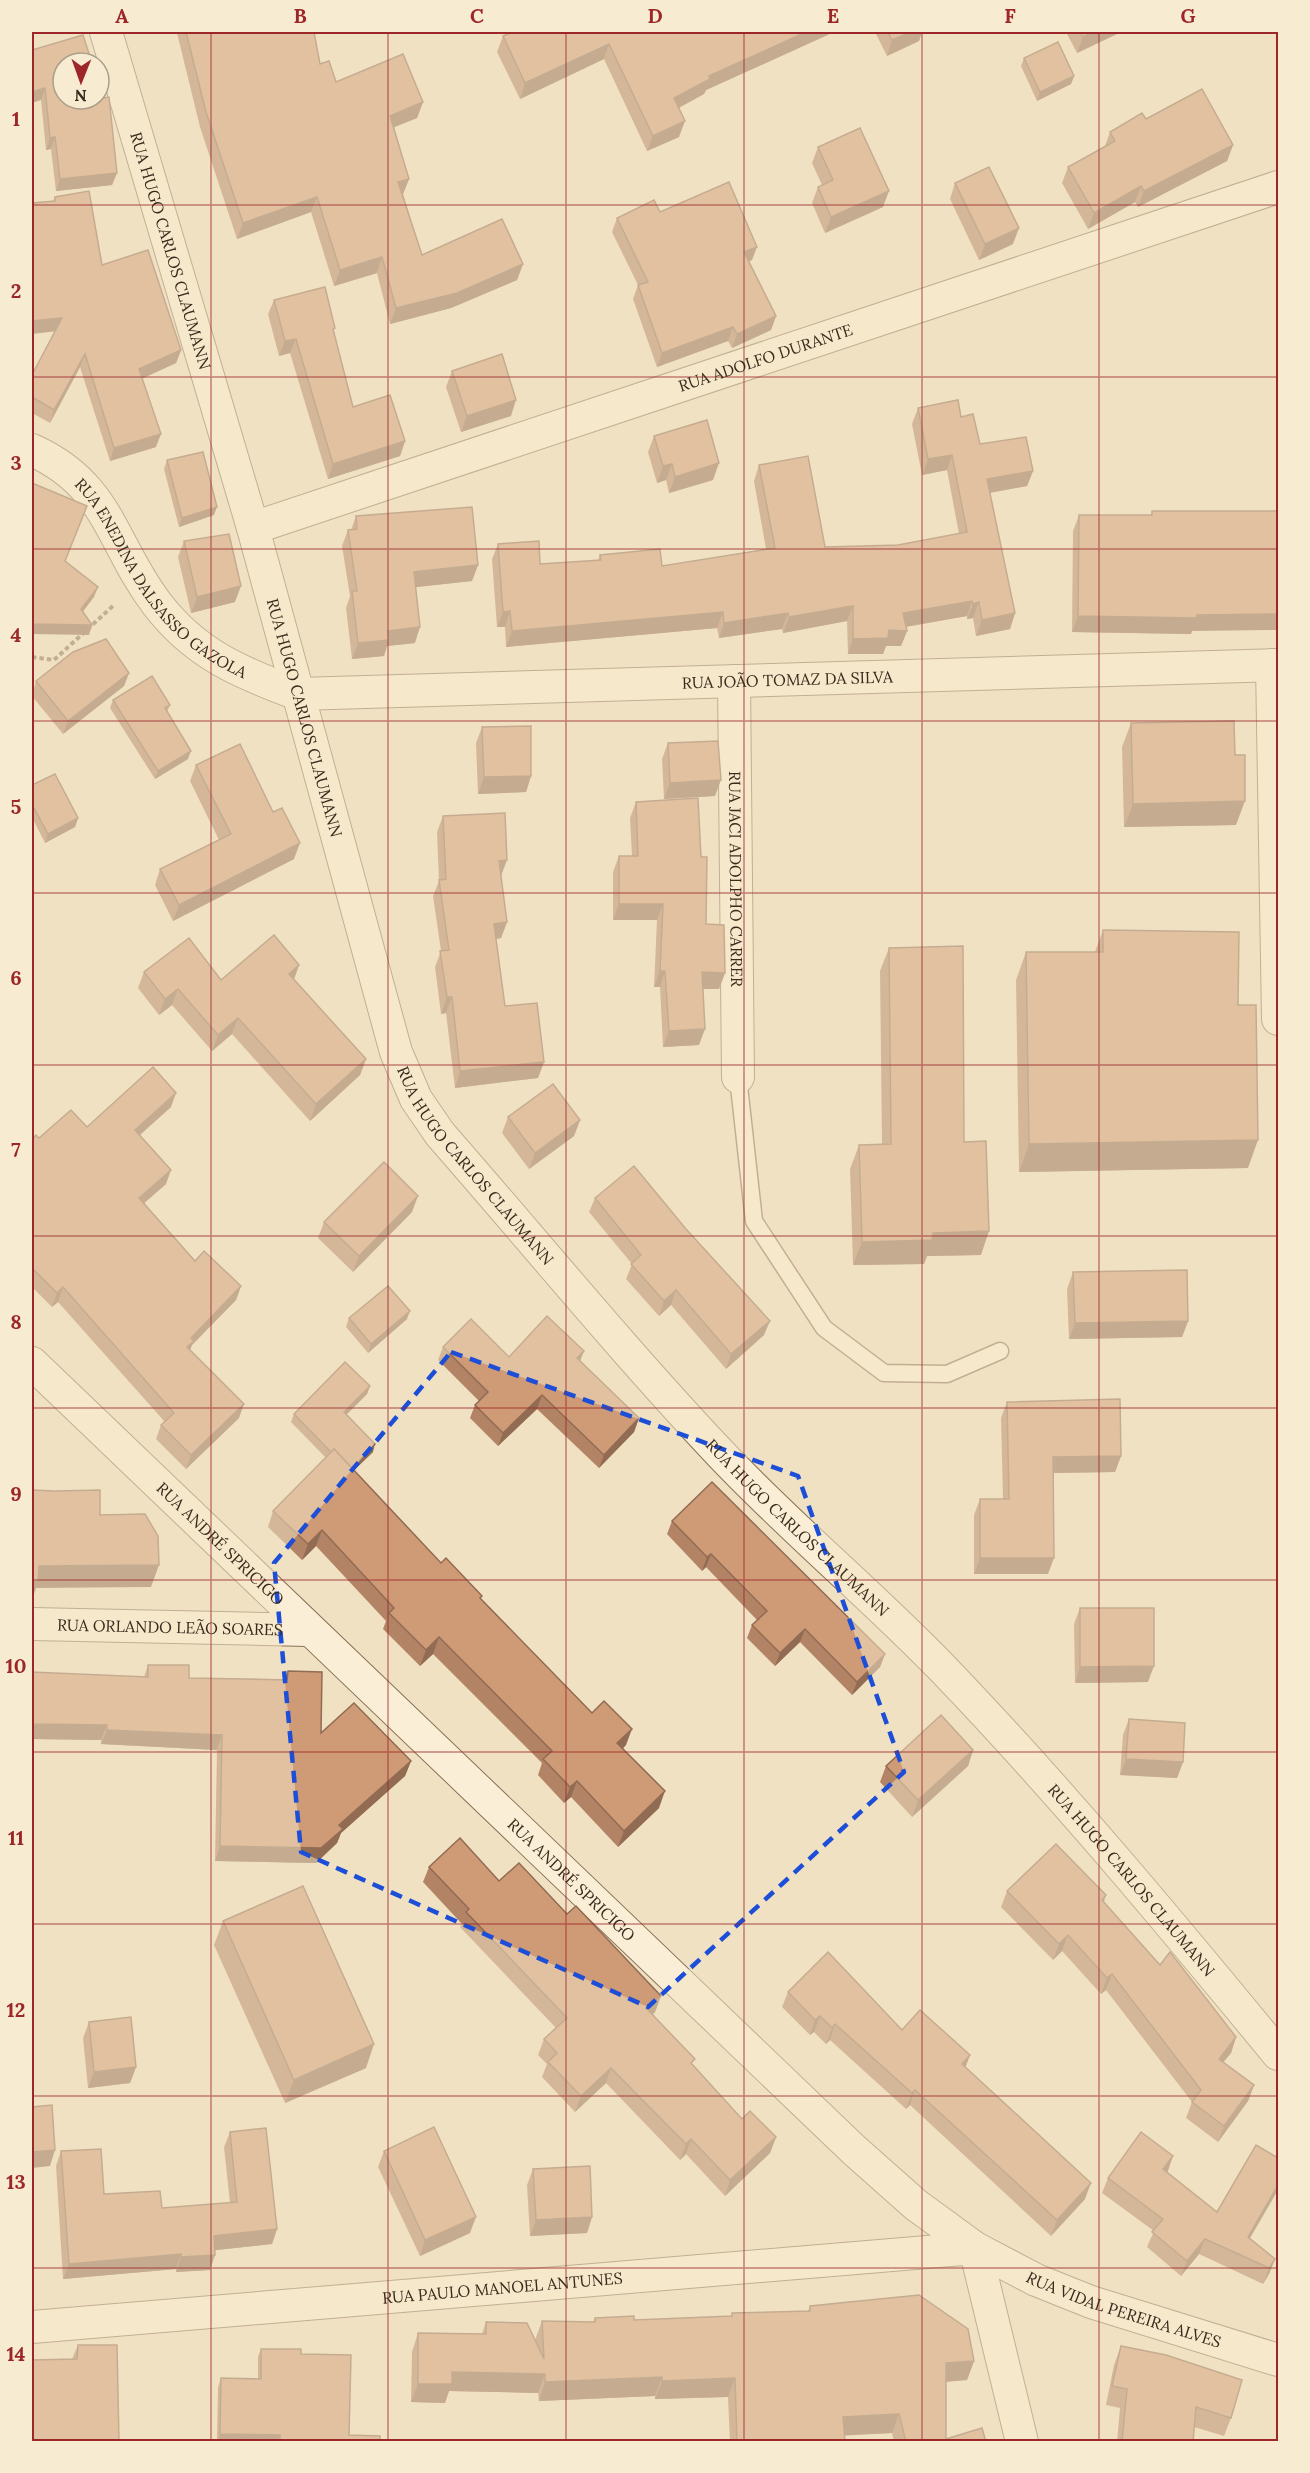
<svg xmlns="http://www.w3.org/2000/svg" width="1310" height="2473" viewBox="0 0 1310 2473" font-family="Lora,serif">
	<rect width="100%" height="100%" fill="#f0e1c2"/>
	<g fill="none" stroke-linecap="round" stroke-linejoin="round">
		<!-- service casing -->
		<g stroke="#8a7258" stroke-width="19">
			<path id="service" d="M738,1077l16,144 70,107 60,45 63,1 53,-23"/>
		</g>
		<!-- minor casing -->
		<g stroke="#8a7258" stroke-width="34">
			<g id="minor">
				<path id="s1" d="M106,32l147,496 143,524 20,47 24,35c92,105 181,214 277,316 72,77 155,145 229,222 117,122 225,252 332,382"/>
				<path id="s2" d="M32,450c78,35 79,94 125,154 38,50 84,69 141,90l980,-29"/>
				<path id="s3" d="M253,528l1025,-341"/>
				<path d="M1272,665l6,354"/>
				<path id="s4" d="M734,681l4,396"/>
				<path id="s5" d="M32,1363l822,787 62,55 59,43 47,194"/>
				<path id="s6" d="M32,1624l276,6"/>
				<path id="s7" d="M32,2327l943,-79 61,32 55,22 187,58"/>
			</g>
		</g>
		<!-- path -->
		<path stroke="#8a7258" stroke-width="4" stroke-dasharray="4.5 3" stroke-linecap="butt" d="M32,657l22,3 60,-55"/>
		<!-- service -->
		<use href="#service" stroke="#faefd6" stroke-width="16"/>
		<!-- minor -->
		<use href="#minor" stroke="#faefd6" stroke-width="32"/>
	</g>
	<!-- wall -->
	<g fill="#b28465">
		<path d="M177,32h137l6,32 16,18 87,20 -6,16 -23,9 15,52 -6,15 19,61 101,9 -6,16 -66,28 -61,16 -13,-51 -43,13 -23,-74 -74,27 -37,-112 -23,-94z"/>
		<path d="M834,32l-128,58 -2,4 -25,14v29l-32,14 -43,-92 -84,40 -23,-47 6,-16z"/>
		<path d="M875,32h47l-3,9 -32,15z"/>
		<path d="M1066,32h55l-44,21z"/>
		<path d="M32,50l85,123 -5,12 -56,6 -5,-42 -5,1 -5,-50z"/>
		<path d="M1024,58l50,18 -3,8 -34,17 -16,-35z"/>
		<path d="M1146,119l87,26 -6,16 -89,46 -3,-5 -47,27 -26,-46 6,-16 37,-21 5,-14z"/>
		<path d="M818,147l65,60 -58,26 -13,-30 6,-16 4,-2 -10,-22z"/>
		<path d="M955,183l58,61 -34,16 -29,-61z"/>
		<path d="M55,197l47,68 79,85 -5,13 -34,15 14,69 -46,14 -30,-94 -30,56 -18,-10v-38l23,-44 -2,-130z"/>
		<path d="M660,212l92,48 -3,1 27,55 -5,14 -39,18 -4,-7 -71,26 -24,-68 5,-14 -26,-53 5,-14z"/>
		<path d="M274,300l60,32 19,75 52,34 -5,15 -72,23 -38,-126 -11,3 -11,-42z"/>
		<path d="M452,371l59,45 -50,16 -15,-45z"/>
		<path d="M918,408l43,9 19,27 53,27 -6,15 -37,7 25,120 -5,16 -34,7 -3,-18 -6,1v-3l-61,11 1,4 -6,15h-15l-3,8h-35l-1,-33 -64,12 -1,-4 -63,9 -2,-10 -211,19 -1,-20h-8l-5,-68 6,-15 42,20 58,-4 2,-5 62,11 104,-17 -12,-68 5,-16 66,82 73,-2 61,-11 -12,-64 -25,5 -10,-51z"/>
		<path d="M654,436l59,44 -44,13 -3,-13 -9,3 -9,-31z"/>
		<path d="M167,460l47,55 -35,12 -15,-58z"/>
		<path d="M1152,511l40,120 -1,3 -119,-2 1,-101 6,-16h72z"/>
		<path d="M356,516l122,49 -6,16 -56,6 -1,56 -28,3 -3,10 -32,3 -6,-51 4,-12 -8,-50 6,-16h3z"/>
		<path d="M184,541l51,61 -44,11 -13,-56z"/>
		<path d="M129,673l-5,13 -61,48 -31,-38 4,-15z"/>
		<path d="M113,700l57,5 -3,7 21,47 -33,20 -45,-71z"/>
		<path d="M1131,723l105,102 -112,2 -2,-80z"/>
		<path d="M482,727l49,49 -5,16 -48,2 -2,-51z"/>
		<path d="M668,743l47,53 -51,3 -2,-40z"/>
		<path d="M196,765l77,47 21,47 -121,62 -18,-36 5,-16 59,-29 -29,-59z"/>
		<path d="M32,785l46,33 -3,9 -30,16 -13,-26z"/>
		<path d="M636,802l65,55 5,67 19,49 -6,16h-16l-4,56 -36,2 -3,-60h-6l3,-67h-44v-48l6,-16h13l-2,-38z"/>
		<path d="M443,816l58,60 6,46 -6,16 -5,1 9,67 39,56 -6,16 -83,10 -9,-75 -5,1 -6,-47 6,-16 -8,-55 6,-15 -2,-49z"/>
		<path d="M1103,930l135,75 10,163 -229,4 -3,-192 10,-28h69z"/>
		<path d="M889,948l75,194 17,113 -54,1 -3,8 -71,1 -3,-96 9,-24 23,-1 -2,-173z"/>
		<path d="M299,965l-5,15 72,79 -6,16 -50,46 -78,-87 -20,17 -40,-46 -13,10 -21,-27 6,-16 77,8z"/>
		<path d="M171,1107l-32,28 27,49 -22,19 51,58 46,25 -5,14 -44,45 -2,5 49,68 -53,51 -30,-30 5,-14 4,-3 -107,-120 -6,5 -20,-20v-147z"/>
		<path d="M508,1117l72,3 -6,16 -45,33 -27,-36z"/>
		<path d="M595,1198l169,137 -38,34 -55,-64 -12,11 -33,-37 6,-15 -43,-52z"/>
		<path d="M412,1212l-59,60 -35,-34 6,-16z"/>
		<path d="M1073,1272l115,49 -6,16 -113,2 -2,-50z"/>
		<path d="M349,1318l58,1 -39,34 -22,-26z"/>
		<path d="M443,1347l66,10 71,4 59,57 -5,14 -35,36 -62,-59 -39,37 -28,-28 5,-13 4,-4 -41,-41z"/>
		<path d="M370,1386l-3,8 -21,21 27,37 -19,18 87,93 40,36 111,114 34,32 -3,3 36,60 -41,39 -47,-50 -7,6 -26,-28 4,-12 -109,-109 -13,12 -37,-37 3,-8 -70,-75 -14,14 -34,-33 5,-16 53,-53 -35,-36 3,-8z"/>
		<path d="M1007,1402l114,54 -6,16 -61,1 -6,101h-74v-59l6,-16h23l-2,-81z"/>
		<path d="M672,1521l213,133 -5,13 -28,28 -52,-53 -25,24 -28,-28 5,-13 5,-5 -51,-53 -4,4 -35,-37z"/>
		<path d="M1080,1608l68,74 -73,1 -1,-59z"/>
		<path d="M148,1665l41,13 96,1 3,-8 33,62 90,28 -6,15 -64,57 -4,10 -21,20 -101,-2 2,-111 -116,-6v-4l-69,-1 112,-62z"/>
		<path d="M1129,1719l54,43 -6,16 -57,-3 3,-40z"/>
		<path d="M973,1750l-5,16 -56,51 -32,-35 6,-16z"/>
		<path d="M429,1867l70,14 68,33 94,82 -6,16 -2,2 40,52 49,53 34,18 -6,16 -45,43 -39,-42 -6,6 -74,-77 -31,29 -33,-35 5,-13 -9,-9 6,-16 12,-11 -96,-101 2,-3 -39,-42z"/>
		<path d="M1007,1891l99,4 -2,7 56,63 76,72 -5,16 -8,9 31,23 -6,16 -30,41 -32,-24 6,-16 -86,-112 -5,4 -39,-43 -9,9 -52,-53z"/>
		<path d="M223,1921l143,147 -81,35 -71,-158z"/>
		<path d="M788,1992l114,38 68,25 -5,12 120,132 -34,37 -141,-131 -4,4 -76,-69 -4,4 -12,-12 -4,3 -28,-28z"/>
		<path d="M89,2022l47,45 -6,16 -42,5 -5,-50z"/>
		<path d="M230,2132l47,97 -5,15 -57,6 -5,20 -34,2v-3l-113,10 -7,-113 5,-15 43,43 58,14 68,-5 -6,-56z"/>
		<path d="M384,2151l86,82 -50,23 -42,-89z"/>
		<path d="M533,2169l59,48 -5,16 -57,3 -3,-51z"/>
		<path d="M1168,2171l-1,1 108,87 -6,15 -6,10 -64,-30 -18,22 -34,-29 7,-16 -52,-38 6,-15z"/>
		<path d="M810,2306l164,55 -7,19 -21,2v57l40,3h-92l-2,-9 -47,2v7h-115l-2,-45 -73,2v-3l-116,5 -1,-8 -89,-2 -4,12 -34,-1 1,-50 6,-19 64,1 4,-12 49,18 7,-19 51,1 2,-4 39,2 97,-4 1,-3 76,-2z"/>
		<path d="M78,2345l41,97 -47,-83z"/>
		<path d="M1121,2346l110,72 -7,18 -30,-9 -1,15h-76l3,-34 -14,-3 8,-40z"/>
		<path d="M261,2349l40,5 48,81 31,7h-163l1,-55 3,-9 37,1v-22z"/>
	</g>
	<!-- shaded-wall -->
	<g fill="#916c53">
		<path d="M806,32h28l-128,58 -2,4 -36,19 6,-15 35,-22z"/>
		<path d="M911,32h11l-3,9 -32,15 5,-16z"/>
		<path d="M1093,32h28l-44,21 6,-16z"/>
		<path d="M609,44l-5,15 -84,40 5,-16z"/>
		<path d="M1074,76l-3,8 -34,17 3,-9z"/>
		<path d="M45,88l-4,12 -9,3v-11z"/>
		<path d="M423,102l-6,16 -32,13 5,-15z"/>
		<path d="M685,121l-6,16 -32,14 6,-15z"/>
		<path d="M55,137l-4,12 -5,1 4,-12z"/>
		<path d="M1233,145l-6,16 -89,46 6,-16z"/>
		<path d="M117,173l-5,12 -56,6 4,-12z"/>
		<path d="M409,179l-6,15 -10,3 5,-15z"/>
		<path d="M1141,186l-6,16 -47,27 6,-16z"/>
		<path d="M889,191l-6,16 -58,26 6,-16z"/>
		<path d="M317,197l-6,15 -74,27 6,-16z"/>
		<path d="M1019,228l-6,16 -34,16 6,-16z"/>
		<path d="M757,247l-5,13 -13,6 5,-14z"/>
		<path d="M382,257l-5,16 -43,13 6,-16z"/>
		<path d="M523,264l-6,16 -66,28 -61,16 6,-16z"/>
		<path d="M776,316l-5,14 -39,18 5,-14z"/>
		<path d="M62,318l-4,13 -26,3v-13z"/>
		<path d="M733,327l-5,14 -71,26 5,-14z"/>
		<path d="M296,339l-6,14 -11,3 6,-15z"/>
		<path d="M181,350l-5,13 -41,19 4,-13z"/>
		<path d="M85,354l-5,13 -30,56 4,-13z"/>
		<path d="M516,400l-5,16 -50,16 6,-16z"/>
		<path d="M161,434l-5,13 -46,14 4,-13z"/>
		<path d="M405,441l-5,15 -72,23 5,-15z"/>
		<path d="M952,455l-5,15 -25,5 6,-16z"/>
		<path d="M719,463l-6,17 -44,13 6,-16z"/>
		<path d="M672,464l-6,16 -9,3 6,-17z"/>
		<path d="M1033,471l-6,15 -46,8 6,-15z"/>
		<path d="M217,507l-3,8 -35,12 3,-9z"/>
		<path d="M478,565l-6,16 -64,7 6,-16z"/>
		<path d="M241,586l-6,16 -44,11 6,-16z"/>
		<path d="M98,587l-4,10 -16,21 3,-9z"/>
		<path d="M972,601l-5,15 -69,12 5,-15z"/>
		<path d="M979,602l-6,16 -6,1 6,-15z"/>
		<path d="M853,606l-6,15 -64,12 6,-16z"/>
		<path d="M510,611l-5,16h-8l6,-15z"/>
		<path d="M723,612l-6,16 -211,19 6,-16z"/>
		<path d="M788,613l-6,16 -63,9 5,-15z"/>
		<path d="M1015,613l-5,16 -34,7 6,-16z"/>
		<path d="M1278,614v16l-86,1 -1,3 -119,-2 6,-16z"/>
		<path d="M32,624l60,1 -3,10 -57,-1z"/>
		<path d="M420,627l-5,16 -28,3 -3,10 -32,3 6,-16 30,-12z"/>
		<path d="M889,630l18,1 -6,15h-15l-3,8h-35l5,-15z"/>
		<path d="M129,673l-5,13 -61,48 5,-13z"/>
		<path d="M191,751l-3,8 -33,20 3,-8z"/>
		<path d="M531,776l-5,16 -48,2 6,-17z"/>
		<path d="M721,780l-6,16 -51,3 6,-16z"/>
		<path d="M1245,801l-9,24 -112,2 9,-23z"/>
		<path d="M78,818l-3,9 -30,16 3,-9z"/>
		<path d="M300,843l-6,16 -121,62 6,-16z"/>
		<path d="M507,860l-6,16 -2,-15z"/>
		<path d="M619,904h44l-6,16h-44z"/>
		<path d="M507,922l-6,16 -13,2 6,-16z"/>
		<path d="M299,965l-6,16 -4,-7z"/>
		<path d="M660,971h5l-5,16h-6z"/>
		<path d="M702,972l23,1 -6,16h-22z"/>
		<path d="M178,989l-6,16 -13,10 6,-16z"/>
		<path d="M447,997h5l-6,16 -5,1z"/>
		<path d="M238,1018l-6,16 -20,17 6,-16z"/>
		<path d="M705,1029l-6,16 -36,2 6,-16z"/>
		<path d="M366,1059l-6,16 -50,46 6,-17z"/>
		<path d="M544,1062l-6,16 -83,10 5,-17z"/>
		<path d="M176,1093l-5,14 -41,37 5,-14z"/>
		<path d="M580,1120l-6,16 -45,33 6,-16z"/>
		<path d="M1258,1140l-10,28 -229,4 10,-28z"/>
		<path d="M171,1170l-5,14 -32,28 5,-14z"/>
		<path d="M418,1196l-6,16 -59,60 6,-16z"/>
		<path d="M989,1231l-8,24 -54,1 -3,8 -71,1 9,-23 71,-9z"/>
		<path d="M241,1286l-5,14 -44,45 -4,10 -6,6 9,-23z"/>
		<path d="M63,1287l-5,15 -6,5 5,-14z"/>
		<path d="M676,1290l-5,15 -12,11 5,-15z"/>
		<path d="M410,1311l-3,8 -39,34 3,-9z"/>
		<path d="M770,1321l-6,14 -38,34 5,-15z"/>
		<path d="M1188,1321l-6,16 -113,2 6,-16z"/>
		<path d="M584,1351l-5,13 -2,-6z"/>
		<path d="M370,1386l-3,8 -26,26 3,-8z"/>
		<path d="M542,1395l-5,14 -39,37 5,-13z"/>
		<path d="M244,1404l-5,14 -53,51 5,-14z"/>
		<path d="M639,1418l-5,14 -35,36 5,-13z"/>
		<path d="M375,1444l-2,8 -27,26 3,-8z"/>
		<path d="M1121,1456l-6,16 -67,1 5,-16z"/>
		<path d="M322,1530l-6,16 -14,14 6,-16z"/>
		<path d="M711,1554l-5,13 -4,4 5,-14z"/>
		<path d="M980,1558h74l-6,16h-74z"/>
		<path d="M159,1565l-8,22 -115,1 -4,12v-19l7,-15z"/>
		<path d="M805,1629l-5,13 -25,24 5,-13z"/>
		<path d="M439,1637l-6,17 -13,12 6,-16z"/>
		<path d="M885,1654l-5,13 -28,28 5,-13z"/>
		<path d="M1154,1666l-6,16 -73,1 5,-16z"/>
		<path d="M32,1724l75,1 -6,15 -69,-1z"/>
		<path d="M632,1729l-6,16 -14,14 5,-16z"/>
		<path d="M107,1730l115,5 -5,15 -116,-6z"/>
		<path d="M973,1750l-5,16 -56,51 6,-17z"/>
		<path d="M1126,1759l57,3 -6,16 -57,-3z"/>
		<path d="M411,1761l-6,15 -64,57 -4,10 -21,20 -101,-2 5,-15 119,-21z"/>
		<path d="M577,1781l-6,16 -7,6 6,-16z"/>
		<path d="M665,1791l-6,17 -41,39 6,-16z"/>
		<path d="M1068,1935l-6,16 -9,9 6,-16z"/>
		<path d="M1112,1974l-6,16 -5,4 6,-16z"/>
		<path d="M661,1996l-6,16 -13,12 5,-15z"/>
		<path d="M820,2016l-6,16 -4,3 5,-15z"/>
		<path d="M835,2024l-5,16 -4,4 6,-16z"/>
		<path d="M1236,2037l-5,16 -18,22 6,-16z"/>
		<path d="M374,2044l-8,24 -81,35 9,-23z"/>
		<path d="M970,2055l-6,16 -2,-7z"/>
		<path d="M136,2067l-6,16 -42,5 6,-16z"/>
		<path d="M611,2068l-5,15 -31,29 6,-16z"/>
		<path d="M1254,2085l-6,16 -30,41 6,-16z"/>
		<path d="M915,2090l-5,15 -4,4 6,-16z"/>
		<path d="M776,2137l-6,16 -45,43 5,-16z"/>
		<path d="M691,2139l-5,15 -6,6 6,-16z"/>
		<path d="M55,2150l-5,16 -18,2v-16z"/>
		<path d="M1173,2156l-5,15 -10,13 5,-15z"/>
		<path d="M1091,2183l-6,16 -34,37 6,-16z"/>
		<path d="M1278,2185v5l-36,62 6,-15z"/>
		<path d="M476,2217l-6,16 -50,23 5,-16z"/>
		<path d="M592,2217l-5,16 -57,3 6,-16z"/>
		<path d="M277,2229l-5,15 -64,7 6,-15z"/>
		<path d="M1205,2239l-6,15 -18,22 6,-15z"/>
		<path d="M181,2254l-5,15 -113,10 6,-15z"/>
		<path d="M215,2255l-5,15 -34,2 5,-15z"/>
		<path d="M1275,2259l-6,15 -6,10 6,-16z"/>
		<path d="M974,2361l-7,19 -28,2 7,-19z"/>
		<path d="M452,2372l93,2 -7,19 -89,-2 -4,12 -34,-1 7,-18z"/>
		<path d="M662,2377l-7,19 -116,5 6,-19z"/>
		<path d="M735,2378l-7,19 -73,2 7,-18z"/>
		<path d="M899,2414l-7,19 -56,3 7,-19z"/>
		<path d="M220,2434l60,1 -3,7h-59z"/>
	</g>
	<!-- building -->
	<g fill="#cf9a76" stroke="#916c53" stroke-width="1.5">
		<path d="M186,32h128l6,32 9,-3 7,21 67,-28 20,48 -33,14 19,63 -11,3 24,73 80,-36 21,45 -66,29 -61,15 -14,-51 -42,13 -23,-73 -74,26 -37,-111z"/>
		<path d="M513,32h293l-97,44 1,3 -36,19 11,23 -32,15 -44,-92 -84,39 -22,-47z"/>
		<path d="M888,32h23l-19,8z"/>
		<path d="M1080,32h13l-10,5z"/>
		<path d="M83,35l9,28h-29v36h36v-14l4,13 6,-1 8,76 -57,6 -5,-42 -5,1 -5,-50 -13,4v-42z"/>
		<path d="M1058,42l16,34 -34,16 -16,-34z"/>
		<path d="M1202,89l31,56 -89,46 -3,-5 -47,27 -26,-46 47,-26 -5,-9 32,-19 4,6z"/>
		<path d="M860,128l29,63 -58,26 -13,-30 15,-7 -15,-33z"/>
		<path d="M989,167l30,61 -34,16 -30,-61z"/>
		<path d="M729,182l28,65 -13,5 32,64 -39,18 -4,-7 -71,26 -24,-68 10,-3 -31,-64 37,-18 6,12z"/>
		<path d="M89,191l13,74 46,-15 33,100 -42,19 22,65 -47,14 -29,-94 -31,56 -22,-13v-22l30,-57 -30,3v-118l23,-2v-4z"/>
		<path d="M325,287l10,41 -2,1 20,78 37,-12 15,46 -72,23 -37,-125 -11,2 -11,-41z"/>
		<path d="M502,354l14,46 -49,16 -15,-45z"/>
		<path d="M958,400l3,17 12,-3 7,30 46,-7 7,34 -46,8 28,134 -33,7 -3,-18 -6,2 -1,-3 -69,12 4,18 -18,-1 -1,8 -35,1v-33l-64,11 -1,-4 -64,10 -1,-11 -211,19 -2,-20 -7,1 -5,-68 41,-3 1,23 61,-4 -1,-5 60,-6 2,17 113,-18 -16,-83 49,-9 17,91 73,-2 69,-13 -15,-77 -24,4 -10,-51z"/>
		<path d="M707,420l12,43 -44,14 -3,-13 -9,2 -9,-30z"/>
		<path d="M203,452l14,55 -35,11 -15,-58z"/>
		<path d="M32,483l55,23 -22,55 33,26 -17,22 11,16 -60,-1z"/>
		<path d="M472,507l6,58 -64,7 6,55 -32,4 1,9 -31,3 -6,-52h5l-9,-61 9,-1 -1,-13z"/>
		<path d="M1152,511h126v103l-81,1v3l-119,-2 1,-101h73z"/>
		<path d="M229,534l12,52 -44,11 -13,-56z"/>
		<path d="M106,639l23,34 -61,48 -32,-40 37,-29z"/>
		<path d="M152,676l18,29 -5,3 26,43 -33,20 -45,-71z"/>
		<path d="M1234,721l1,34h10v46l-112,3 -2,-81z"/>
		<path d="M531,726v50l-47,1 -2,-50z"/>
		<path d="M718,741l3,39 -51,3 -2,-40z"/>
		<path d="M240,744l33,68 9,-4 18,35 -121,62 -19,-36 71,-35 -35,-69z"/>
		<path d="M55,774l23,44 -30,16 -16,-30v-19z"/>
		<path d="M698,798l3,59h6l-1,67 18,1 1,48 -23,-1 3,57 -36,2 -4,-60h-5l3,-67h-44v-48h19l-2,-54z"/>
		<path d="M505,813l2,47 -8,1 8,61 -13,2 11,82 32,-3 7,59 -84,9 -8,-74h-5l-7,-46 9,-1 -10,-70 7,-1 -3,-63z"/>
		<path d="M1103,930l136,2 -1,73h18l2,135 -229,4 -3,-192h77z"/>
		<path d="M274,935l25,30 -10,9 77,85 -50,45 -78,-86 -20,17 -40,-46 -13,10 -21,-27 45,-34 32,42z"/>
		<path d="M963,946l1,196 22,-1 3,90 -56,2 -1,7 -70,2 -3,-97 32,-1 -2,-196z"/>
		<path d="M153,1067l23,26 -41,37 36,40 -32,28 56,63 9,-10 37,35 -50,52 3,3 -7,6 57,57 -53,51 -30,-30 13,-12 -111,-126 -6,6 -25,-25v-128l4,-5 3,3 32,-28 16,17z"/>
		<path d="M553,1084l27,36 -45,33 -27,-36z"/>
		<path d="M384,1162l34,34 -59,60 -35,-34z"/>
		<path d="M634,1166l52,63 84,92 -39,33 -55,-64 -12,11 -33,-37 10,-9 -46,-57z"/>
		<path d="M1187,1270l1,51 -113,2 -2,-51z"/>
		<path d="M388,1286l22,25 -39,33 -22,-26z"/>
		<path d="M547,1316l37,35 -7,7 62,60 -35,37 -62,-60 -39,38 -28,-28 13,-13 -45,-45 28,-28 38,38z"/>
		<path d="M345,1362l25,24 -26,26 31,32 -23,24 -18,-19 -3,3 -37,-38z"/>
		<path d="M1120,1399l1,57 -68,1 1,101h-74v-59h29l-2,-97z"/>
		<path d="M334,1449l107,114 5,-5 36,38 -2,2 112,115 12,-12 28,28 -15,14 48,48 -41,40 -47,-50 -7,6 -27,-28 9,-8 -113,-114 -13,13 -37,-37 5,-5 -72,-78 -14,14 -35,-33z"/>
		<path d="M712,1482l173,172 -28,28 -52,-53 -25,24 -28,-28 15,-14 -56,-57 -4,3 -35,-36z"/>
		<path d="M32,1490l23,1 45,-1v25l45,-1 13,22 1,29 -120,1 -1,16 -6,-1z"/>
		<path d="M1080,1608h74v58l-74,1z"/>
		<path d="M148,1665h41v13l98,2 1,-9 34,1 -1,61 33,-30 57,58 -72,64 4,4 -22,19 -101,-2 2,-111 -115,-5v-5l-75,-1v-52l116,5z"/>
		<path d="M941,1715l32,35 -55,50 -32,-34z"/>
		<path d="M1129,1719l56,4 -2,39 -57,-3z"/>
		<path d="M460,1838l39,43 20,-18 48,51 9,-8 85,90 -14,13 48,50 -4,4 51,56 8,-8 26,26 -46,43 -39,-41 -5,5 -75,-76 -30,28 -33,-34 9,-9 -13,-14 23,-21 -101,-106 3,-3 -40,-42z"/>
		<path d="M1056,1844l50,51 -4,5 58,65 10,-13 66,85 -17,22 35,26 -30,41 -32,-24 9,-12 -89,-116 -5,4 -39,-43 -9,9 -52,-53z"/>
		<path d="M303,1886l71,158 -80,36 -71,-159z"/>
		<path d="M828,1952l74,78 18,-20 50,45 -8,9 129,119 -34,37 -142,-130 -3,3 -77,-69 -3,4 -12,-12 -5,4 -27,-28z"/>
		<path d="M131,2017l5,50 -42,5 -5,-50z"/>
		<path d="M52,2105l3,45 -23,2v-45z"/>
		<path d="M434,2127l42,90 -51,23 -41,-89z"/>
		<path d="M266,2128l11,101 -63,7 1,19 -34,2v-3l-112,10 -8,-113 40,-2 3,45 56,-3 2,17 75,-6 -7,-70z"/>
		<path d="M1141,2132l32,24 -10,13 54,43 39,-67 22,13v27l-30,52 27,22 -6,9 -64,-29 -18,22 -35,-29 11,-13 -55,-41z"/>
		<path d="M590,2166l2,51 -56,3 -3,-51z"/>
		<path d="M919,2295l49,34 6,32 -28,2v76l36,-11 4,14h-80l-7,-28 -56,3 2,25h-108l-2,-64 -73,3v-4l-117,5v-8l-93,-2v12h-34v-51l68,1v-12l41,1 17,36 -2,-38 53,1v-4l39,-2v4l98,-4v-3l78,-2v-5z"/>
		<path d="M78,2345h39l2,97h-87v-82l45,-1z"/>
		<path d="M1121,2346l45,9 76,25 -11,38 -35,-11 -3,35h-71l5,-53 -15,-3z"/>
		<path d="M261,2349h40v5l50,1 -2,80 31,1v6h-100v-7l-60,-1 1,-56 40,1z"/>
	</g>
	<!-- marked area -->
	<path d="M0 0H1310V2473H0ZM451,1352l347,124 106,296 -256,235 -347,-155 -27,-289z" fill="#f0e1c2" fill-opacity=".55" fill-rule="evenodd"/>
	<path fill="none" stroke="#1d4ed8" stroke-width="4.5" stroke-dasharray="12 8" stroke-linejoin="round" d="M451,1352l347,124 106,296 -256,235 -347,-155 -27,-289z"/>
	<!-- grid -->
	<path fill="none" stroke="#9c2628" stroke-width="1.5" stroke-opacity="0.55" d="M211,32v2410M388,32v2410M566,32v2410M744,32v2410M922,32v2410M1099,32v2410M32,205h1246M32,377h1246M32,549h1246M32,721h1246M32,893h1246M32,1065h1246M32,1236h1246M32,1408h1246M32,1580h1246M32,1752h1246M32,1924h1246M32,2096h1246M32,2268h1246"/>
	<g text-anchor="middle" stroke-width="4.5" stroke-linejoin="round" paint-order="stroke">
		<!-- street labels -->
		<g font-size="16" fill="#3a2a1d" stroke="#f7ecd2">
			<text dy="6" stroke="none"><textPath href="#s1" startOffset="228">RUA HUGO CARLOS CLAUMANN</textPath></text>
			<text dy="6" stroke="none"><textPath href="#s3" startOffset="540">RUA ADOLFO DURANTE</textPath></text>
			<text dy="6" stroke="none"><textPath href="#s2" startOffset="186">RUA ENEDINA DALSASSO GAZOLA</textPath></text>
			<text dy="6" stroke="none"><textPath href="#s2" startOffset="862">RUA JOÃO TOMAZ DA SILVA</textPath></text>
			<text dy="6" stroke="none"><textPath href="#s1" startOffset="714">RUA HUGO CARLOS CLAUMANN</textPath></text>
			<text dy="6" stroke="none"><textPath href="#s4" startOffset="198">RUA JACI ADOLPHO CARRER</textPath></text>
			<text dy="6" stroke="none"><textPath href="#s1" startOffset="1200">RUA HUGO CARLOS CLAUMANN</textPath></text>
			<text dy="6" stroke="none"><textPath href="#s1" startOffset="1686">RUA HUGO CARLOS CLAUMANN</textPath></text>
			<text dy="6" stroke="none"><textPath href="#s5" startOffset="261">RUA ANDRÉ SPRICIGO</textPath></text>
			<text dy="6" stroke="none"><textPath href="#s6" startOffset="138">RUA ORLANDO LEÃO SOARES</textPath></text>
			<text dy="6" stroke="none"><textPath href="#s5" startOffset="747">RUA ANDRÉ SPRICIGO</textPath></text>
			<text dy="6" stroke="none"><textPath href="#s1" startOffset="2172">RUA HUGO CARLOS CLAUMANN</textPath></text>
			<text dy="6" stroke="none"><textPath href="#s7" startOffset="472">RUA PAULO MANOEL ANTUNES</textPath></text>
			<text dy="6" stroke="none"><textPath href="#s7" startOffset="1108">RUA VIDAL PEREIRA ALVES</textPath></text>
		</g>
	</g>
	<!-- border -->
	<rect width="1310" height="2473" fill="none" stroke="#f7ecd2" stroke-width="66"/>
	<!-- north arrow -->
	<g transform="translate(81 81) rotate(181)"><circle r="28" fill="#f7ecd2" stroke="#ab9e8a" stroke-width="1.5"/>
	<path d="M0-4.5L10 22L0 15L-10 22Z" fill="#9c2628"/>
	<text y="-9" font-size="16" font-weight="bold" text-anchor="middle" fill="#3a2a1d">N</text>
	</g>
	<rect x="33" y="33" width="1244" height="2407" fill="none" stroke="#9c2628" stroke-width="2"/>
	<g font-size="20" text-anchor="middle" font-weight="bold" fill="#9c2628">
		<text x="122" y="23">A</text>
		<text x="300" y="23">B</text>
		<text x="477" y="23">C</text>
		<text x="655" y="23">D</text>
		<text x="833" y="23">E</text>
		<text x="1010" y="23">F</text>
		<text x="1188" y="23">G</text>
		<text x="16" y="126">1</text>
		<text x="16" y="298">2</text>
		<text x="16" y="470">3</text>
		<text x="16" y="642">4</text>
		<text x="16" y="814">5</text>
		<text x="16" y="985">6</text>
		<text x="16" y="1157">7</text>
		<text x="16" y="1329">8</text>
		<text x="16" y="1501">9</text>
		<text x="16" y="1673">10</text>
		<text x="16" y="1845">11</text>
		<text x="16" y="2017">12</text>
		<text x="16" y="2189">13</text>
		<text x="16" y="2361">14</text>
	</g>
</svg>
